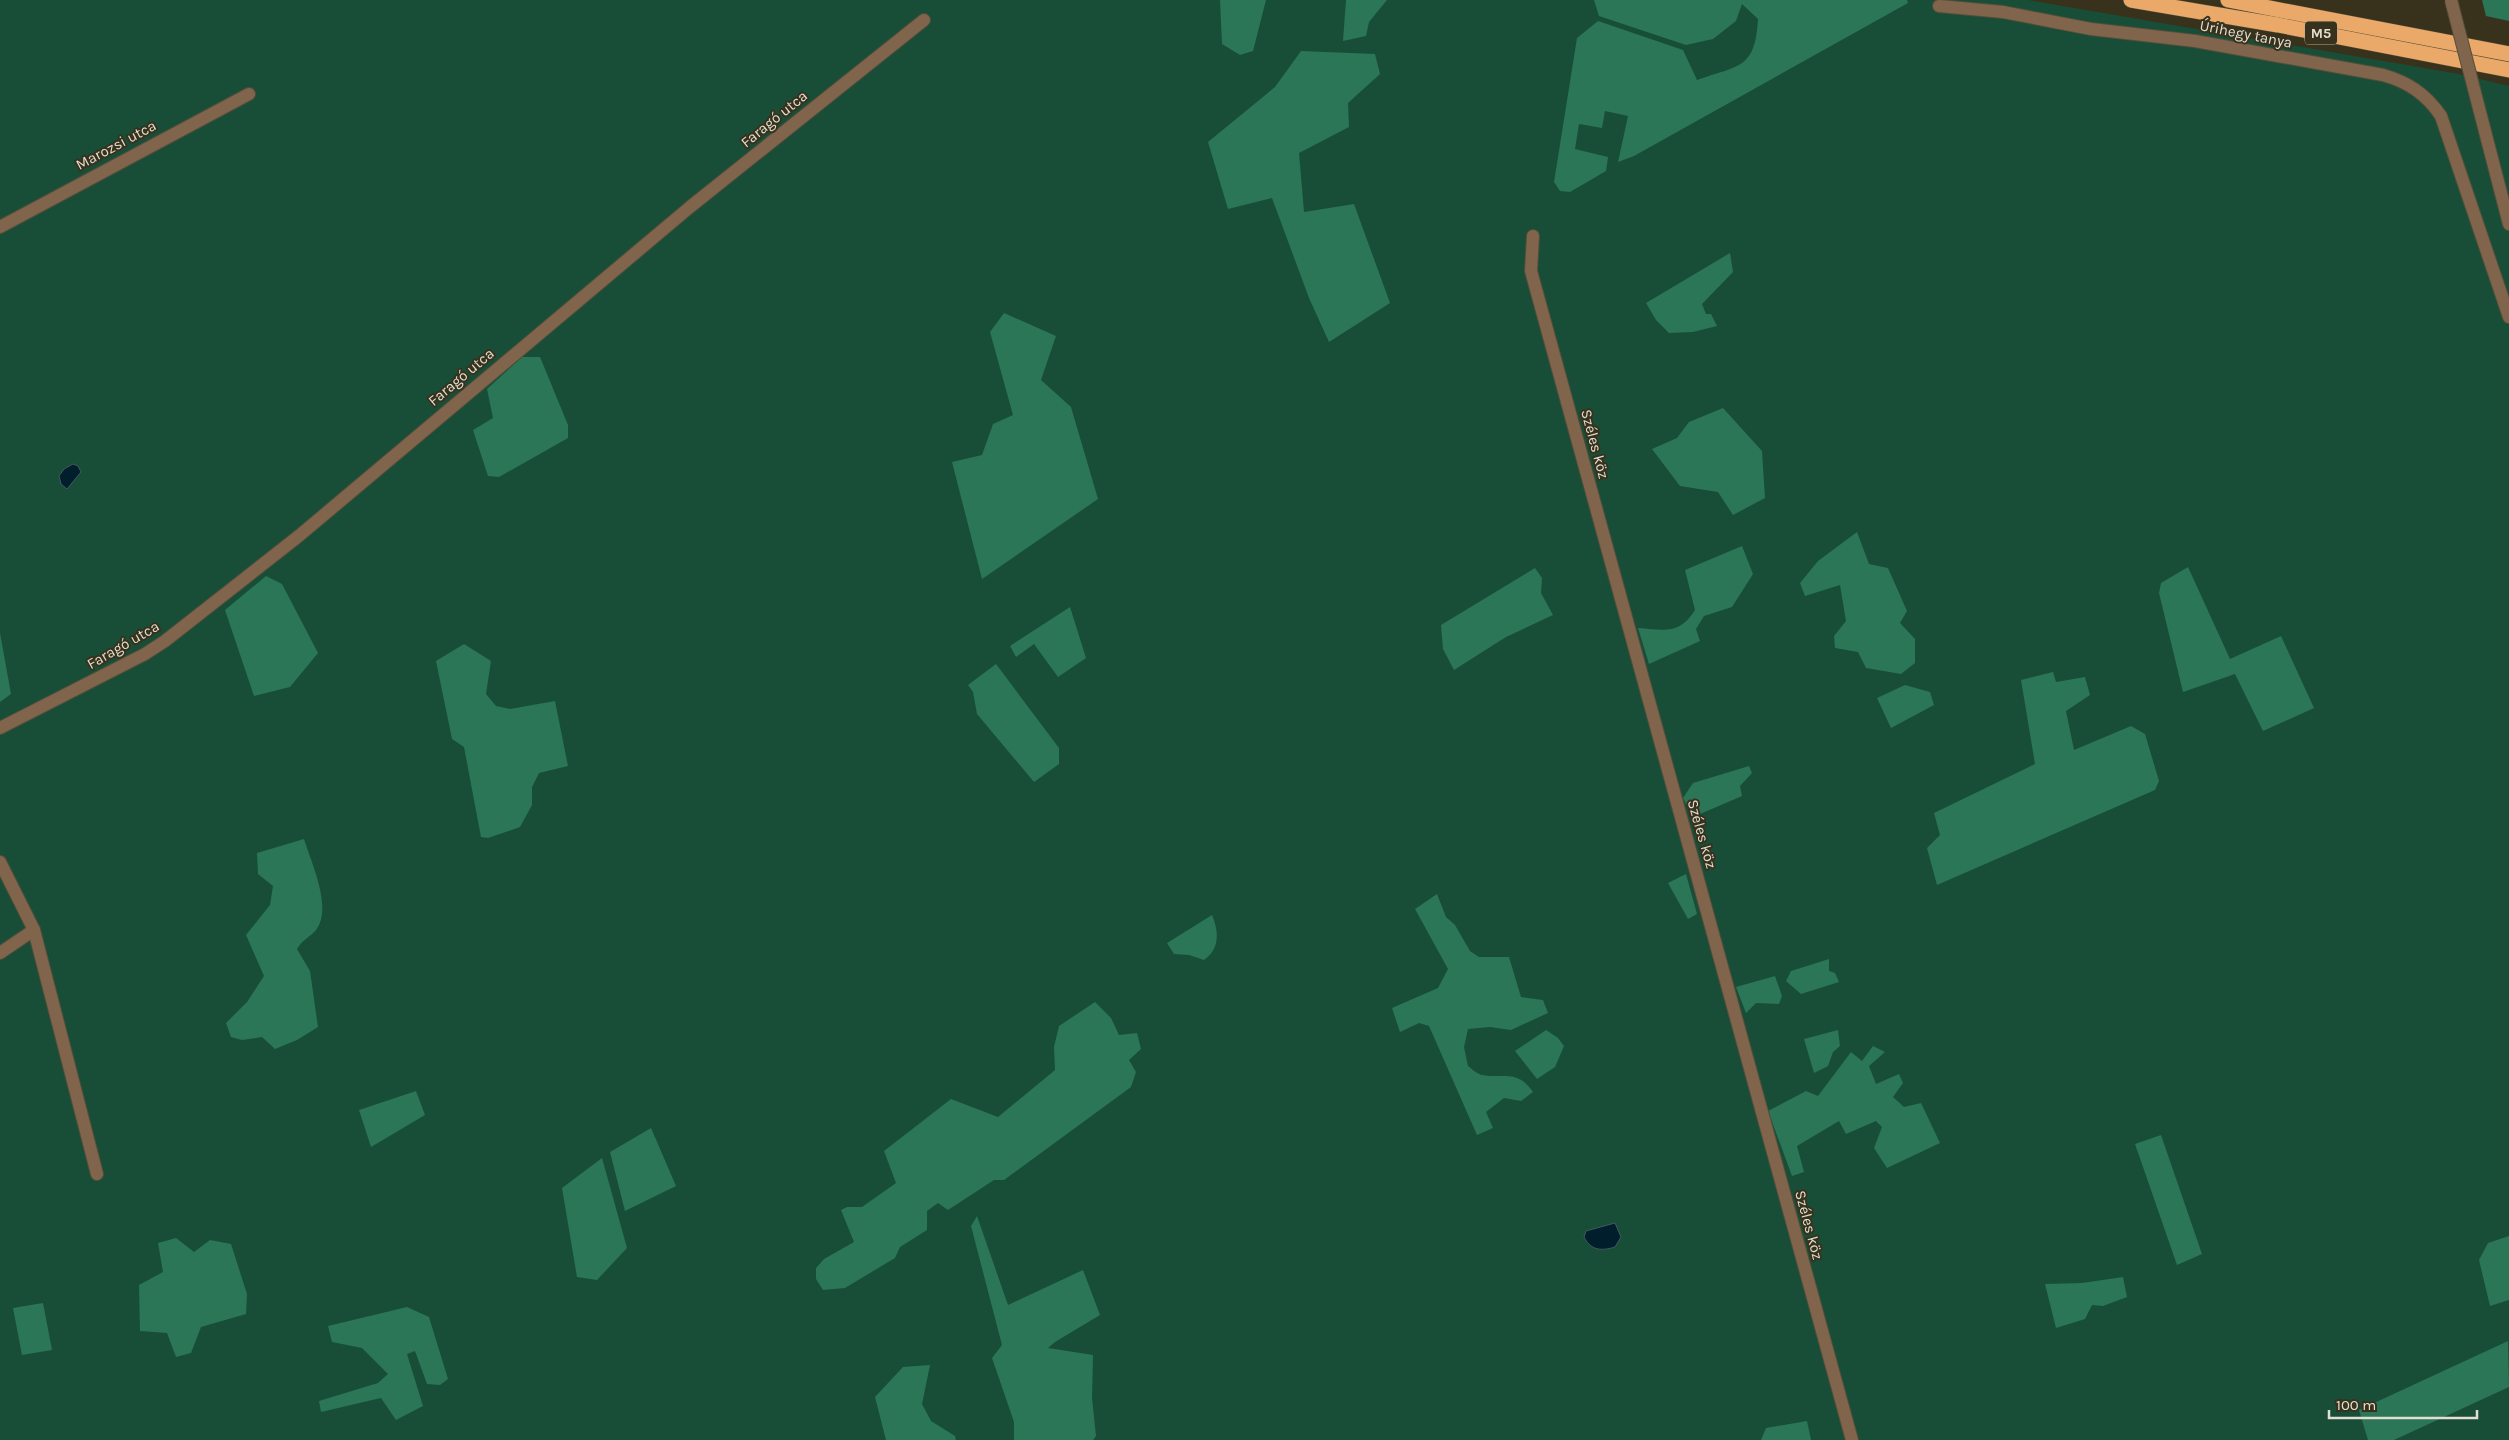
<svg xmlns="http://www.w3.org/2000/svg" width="2509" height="1440" viewBox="0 0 2509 1440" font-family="Karla,sans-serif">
	<rect width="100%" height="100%" fill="#38321d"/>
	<!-- green -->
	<path fill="#184e38" d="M0,0h2028l431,74 50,12v1354h-2509z"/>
	<!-- forest -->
	<g fill="#2a7657">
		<path d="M1220,0h46l-13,51 -13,4 -18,-11z"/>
		<path d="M1346,0h41l-18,22 -3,14 -23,5z"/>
		<path d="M1594,0h313l1,3 -274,153 -16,6 10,-46 -23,-5 -3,17 -23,-4 -4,25 33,8 -2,14 -36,21 -10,-1 -6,-9 23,-144 21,-17 85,29 14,30c43,-15 58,-11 61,-61l-16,-15 -6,17 -23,18 -27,6 -87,-29z"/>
		<path d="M2482,0h27v21l-23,-5z"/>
		<path d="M1301,51l74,3 5,20 -32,29 1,24 -50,26 5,59 50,-8 36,99 -61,39 -20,-44 -37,-100 -44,11 -20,-67 67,-55z"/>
		<path d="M1730,253l3,19 -31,32 4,10h5l6,12 -24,6 -24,1 -13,-13 -10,-17z"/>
		<path d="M1004,313l52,23 -15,44 30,27 27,92 -116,80 -30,-117 30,-7 11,-31 20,-9 -23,-83z"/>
		<path d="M522,357h18l28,68v13l-69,39 -11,-1 -15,-46 20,-12 -6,-29z"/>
		<path d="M1723,408l39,43 3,47 -32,17 -15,-23 -38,-6 -28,-37 25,-11 12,-16z"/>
		<path d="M1857,532l12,32 19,4 19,43 -7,12 15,16v24l-14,11 -35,-6 -8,-16 -23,-4 -1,-12 12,-15 -6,-36 -35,11 -5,-13 18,-22z"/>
		<path d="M1742,546l11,28 -21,33 -28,9 -8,13 4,12 -51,23 -11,-36c27,2 41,7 57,-18l-10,-40z"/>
		<path d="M2188,567l42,92 51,-23 33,72 -51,23 -28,-57 -52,18 -24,-99 2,-10z"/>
		<path d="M1535,568l7,10 -1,15 12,22 -47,22 -52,33 -11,-21 -2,-24z"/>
		<path d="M266,576l16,8 36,69 -28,34 -36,9 -29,-86z"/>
		<path d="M1070,607l16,51 -28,19 -24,-33 -18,13 -6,-11z"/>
		<path d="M0,633l11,61 -11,8z"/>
		<path d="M464,644l27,17 -5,33 10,12 14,3 45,-8 13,65 -29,7 -7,14v18l-12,22 -32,11 -7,-1 -17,-90 -12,-8 -16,-78z"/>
		<path d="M996,664l63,84v16l-25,18 -57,-68 -4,-22 -5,-7z"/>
		<path d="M2053,672l3,10 29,-5 5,18 -24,16 8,39 57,-24 14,8 14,47 -4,9 -218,95 -10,-37 13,-13 -6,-22 101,-49 -14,-84z"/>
		<path d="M1905,685l25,7 4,13 -43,23 -14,-30z"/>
		<path d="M1749,766l3,7 -12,13 2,10 -49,21 -10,-19 10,-15z"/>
		<path d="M304,839c7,23 29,69 12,91 -6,7 -14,10 -19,19l13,22 8,56 -21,13 -22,9 -13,-12 -20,3 -11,-3 -5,-14 21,-21 17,-26 -18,-41 24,-30 3,-19 -15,-12 -1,-21z"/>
		<path d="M1686,874l11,40 -9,5 -20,-36z"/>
		<path d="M1437,894l9,23 9,8 15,26 9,6h30l12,40 22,3 5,13 -37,17 -21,-3 -22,2 -4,18 4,19c4,3 9,8 14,9 22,4 35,-6 51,17l-12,9 -17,-3 -18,14 7,16 -16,7 -48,-109 -10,-3 -19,9 -8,-24 46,-20 10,-19 -33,-60z"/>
		<path d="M1212,915c7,17 8,34 -8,45l-15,-5 -15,-1 -7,-11z"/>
		<path d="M1829,959v12l6,2 4,9 -38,12 -15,-13 5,-10z"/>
		<path d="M1775,976l7,20 -3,8 -23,-1 -10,10 -10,-26z"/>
		<path d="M1095,1002l16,16 8,17 18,-2 4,16 -12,11 7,12 -5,15 -127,93h-10l-46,30 -10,-7 -11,8v19l-27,17 -5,11 -50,30 -22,2 -7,-11v-11l8,-9 30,-17 -13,-32 6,-3h15l34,-24 -12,-32 67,-52 47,18 57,-47 -1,-23 5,-21z"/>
		<path d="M1546,1030l12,8 6,8 -9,21 -18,12 -22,-28z"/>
		<path d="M1838,1030l2,16 -7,6 -5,14 -14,7 -10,-34z"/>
		<path d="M1873,1046l12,6 -16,14 7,18 23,-10 4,9 -10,14 11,10 17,-4 19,40 -53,25 -13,-20 8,-21 -6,-6 -30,13 -7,-13 -42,25 7,26 -12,4 -24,-65 38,-20 12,5 33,-44 11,9z"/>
		<path d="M416,1091l9,24 -54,32 -12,-37z"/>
		<path d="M651,1128l25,58 -51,25 -15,-59z"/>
		<path d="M2161,1135l41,119 -25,11 -42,-121z"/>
		<path d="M602,1158l25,90 -30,32 -20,-3 -15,-89z"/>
		<path d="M977,1216l31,89 75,-35 17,45 -45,27 -7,6 45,7 -1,43 4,38 -3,4h-79v-18l-22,-64 10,-13 -31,-119z"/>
		<path d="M2509,1236v64l-19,6 -11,-46 9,-17z"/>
		<path d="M176,1238l18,14 16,-12 21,4 16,50 -1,20 -45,13 -10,26 -15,4 -9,-24 -27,-2 -1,-46 24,-13 -5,-29z"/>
		<path d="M2123,1277l4,20 -24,9 -11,-1 -7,14 -29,9 -11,-44 37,-1z"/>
		<path d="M43,1303l9,47 -30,5 -9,-47z"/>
		<path d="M407,1307l22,10 19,62 -8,6 -13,-1 -12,-33 -8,3 16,52 -27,14 -15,-22 -60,14 -2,-11 59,-18 10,-9 -26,-26 -30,-6 -4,-16z"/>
		<path d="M2508,1341l1,46 -115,53h-26l-9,-30z"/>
		<path d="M930,1365l-8,39 9,17 24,15 1,4h-70l-11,-43 28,-30z"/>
		<path d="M1807,1421l4,19h-50l5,-12z"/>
	</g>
	<!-- water -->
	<g fill="#001e2c" stroke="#44585e">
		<path d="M73,464l5,2 3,6 -14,17 -6,-5 -2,-8 5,-7z"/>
		<path d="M1615,1223l6,14 -6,10c-13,4 -24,4 -31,-10l2,-6z"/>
	</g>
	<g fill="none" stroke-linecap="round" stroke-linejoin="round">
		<!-- minor casing -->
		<g stroke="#534e3a" stroke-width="14">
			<g id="minor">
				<path d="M1939,6l64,6 88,17 104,12 188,34c25,7 43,19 58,41l68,201"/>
				<path d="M2474,89l35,135"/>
				<path d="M0,227l249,-133"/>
				<path d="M1533,236l-2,35 321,1169"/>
				<path d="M0,728l145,-74 20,-13 135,-106 390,-328 234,-187"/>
				<path d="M0,862l34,68 63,244"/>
				<path d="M0,953l34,-23"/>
			</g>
		</g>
		<!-- highway casing -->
		<g stroke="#534e3a" stroke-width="16">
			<g id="highway">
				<path d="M2131,0l147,25 231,45"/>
				<path d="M2228,0l281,54"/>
			</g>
		</g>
		<!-- minor -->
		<use href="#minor" stroke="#80654c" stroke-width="12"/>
		<!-- highway -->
		<use href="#highway" stroke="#eaa968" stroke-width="15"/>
		<!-- minor-bridge casing -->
		<g stroke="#534e3a" stroke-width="14" stroke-linecap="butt">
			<path id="minor-bridge" d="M2451,0l23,89"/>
		</g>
		<!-- minor-bridge -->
		<use href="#minor-bridge" stroke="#80654c" stroke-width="12"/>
	</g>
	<g text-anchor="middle" stroke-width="4" stroke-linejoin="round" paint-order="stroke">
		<!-- shield labels -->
		<rect fill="#38321d" stroke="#afab9c" stroke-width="1" x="2305" y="21.5" width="32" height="23" rx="4"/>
		<g font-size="14" font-weight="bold" fill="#e2dfd2">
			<text x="2321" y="38">M5</text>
		</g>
		<!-- street labels -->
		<g font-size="15" fill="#e2dfd2" stroke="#38321d">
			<text transform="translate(2246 34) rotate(11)" y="5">Úrihegy tanya</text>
			<text transform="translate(774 119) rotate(-39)" y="5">Faragó utca</text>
			<text transform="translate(116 145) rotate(-28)" y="5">Marozsi utca</text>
			<text transform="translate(461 377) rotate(-40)" y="5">Faragó utca</text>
			<text transform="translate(1595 444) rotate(75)" y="5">Széles köz</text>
			<text transform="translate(123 645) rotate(-30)" y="5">Faragó utca</text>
			<text transform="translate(1702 834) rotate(74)" y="5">Széles köz</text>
			<text transform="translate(1809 1225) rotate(75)" y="5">Széles köz</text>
		</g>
	</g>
	<!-- scale -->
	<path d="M2329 1410v8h148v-8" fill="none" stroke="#e2dfd2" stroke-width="2.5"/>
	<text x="2336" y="1410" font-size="15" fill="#e2dfd2" stroke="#38321d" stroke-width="4" paint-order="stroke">100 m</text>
</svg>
